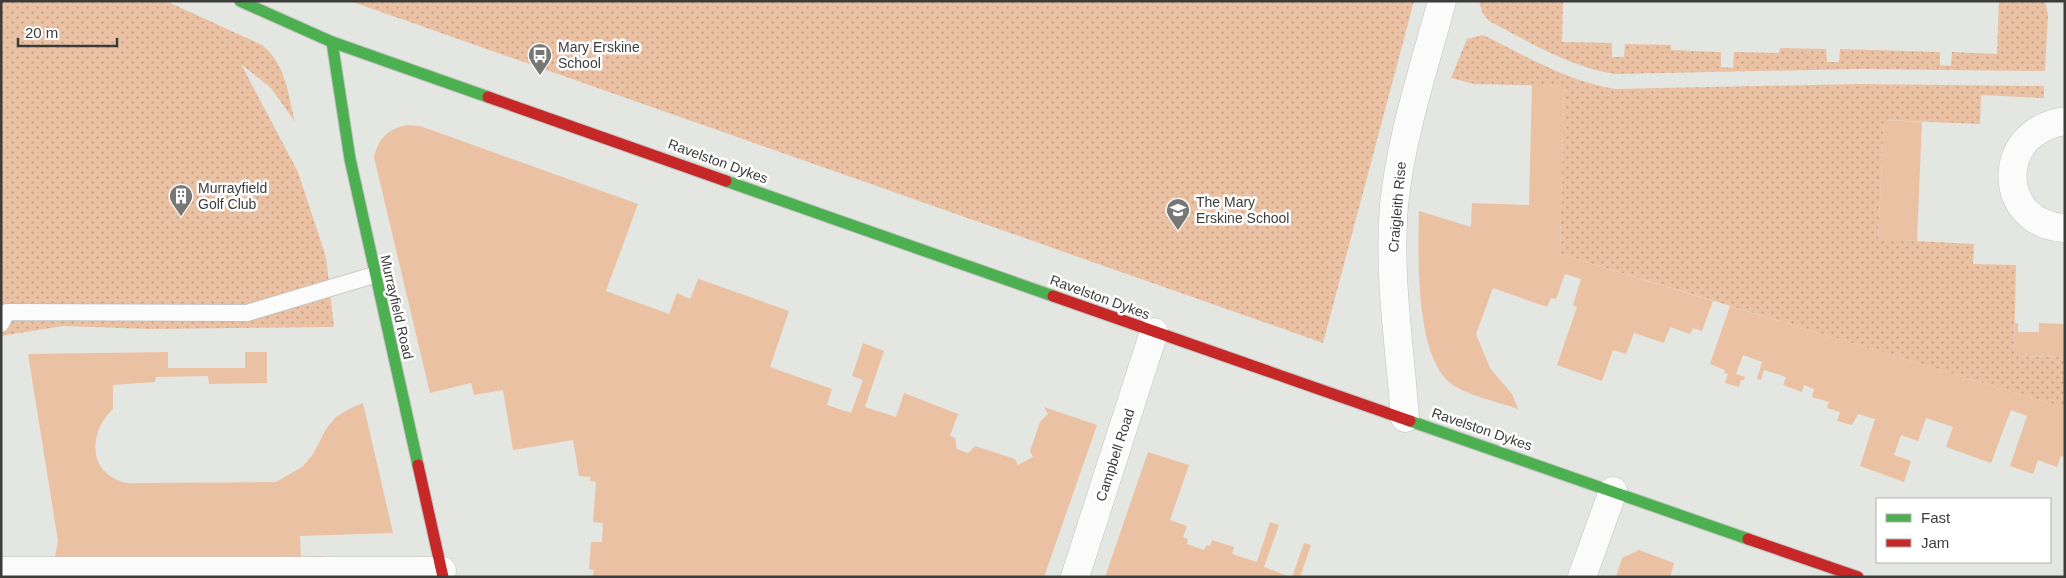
<svg xmlns="http://www.w3.org/2000/svg" width="2066" height="578" viewBox="0 0 2066 578" font-family="Arial,sans-serif">
	<defs>
		<pattern id="grass-dots" width="8" height="8" patternUnits="userSpaceOnUse" patternTransform="scale(1.25)"><rect width="8" height="8" fill="#ebc1a4"/><path d="M2 2h.1M6 6h.1" fill="none" stroke="#c09e87" stroke-width="1.8" stroke-linecap="round"/></pattern>
	</defs>
	<rect width="100%" height="100%" fill="#e4e6e2"/>
	<!-- grass -->
	<g fill="url(#grass-dots)">
		<path d="M1,1h165l96,44c24,19 26,49 33,77l-24,-34 -30,-24 57,108 28,85 8,70 -183,2 -88,-3 -62,10z"/>
		<path d="M350,1h1064l-91,342z"/>
		<path d="M1479,1h84l-1,41 50,1v14h12l1,-13 46,1v5l50,2v15l12,1 1,-16 45,1 1,-5 46,1 1,13h12l1,-13 100,3v13l11,1 1,-14 45,2 2,-53h46l3,13 -3,57 -187,-2 -243,5c-45,-7 -86,-32 -126,-53l-7,-9z"/>
		<path d="M1483,35c43,21 84,46 132,54l243,-5 186,2v12l-63,-3 -1,29 -96,-4 -6,119 96,5 -1,20 43,1 -2,91 51,1v51l-505,-154 4,-168 -90,-2 -23,-6 16,-39z"/>
	</g>
	<!-- garden -->
	<g fill="#ebc1a4">
		<path d="M1532,85l32,1 -4,168 153,47 -11,30 -9,-3 -3,6 -20,-7 -6,16 -30,-10 -8,21 -13,-4 -11,31 -45,-16 20,-58 -4,-2 8,-26 -16,-5 -9,25 -5,-1 -4,9 -54,-19 -17,46 14,34 22,26 6,15c-19,-7 -54,-14 -69,-27 -34,-29 -31,-129 -30,-171l52,16 1,-24 57,2z"/>
		<path d="M1884,120l38,2 -5,119 -39,-1z"/>
		<path d="M407,125l13,1 218,78 -32,87 63,23 8,-21 13,6 9,-22v2l90,32 -19,56 62,22 -5,16 24,8 12,-33 -11,-4 11,-33 21,8 -19,56 31,10 8,-24 54,21 -8,22 5,2 2,11 11,4 7,-7 40,13 3,6 15,-8 -3,-6 10,-29 8,-8 -4,-7 53,18 -53,152h-451l1,-7 -5,-1 2,-27h11l1,-19 -10,-1 3,-40 -6,-1 1,-4 -12,-1 -6,-36 -60,10 -10,-60 -29,5 -3,-12 -41,10 -56,-236c5,-19 14,-28 33,-32z"/>
		<path d="M1730,306l335,102v49l-4,-1 -4,11 -19,-7 -5,14 -23,-8 17,-50 -16,-6 -20,53 -45,-16 7,-20 -27,-9 -8,23 -17,-6 -7,20 17,6 -7,21 -44,-16 15,-47 -17,-5 -6,11 -15,-4 3,-9 -13,-4 2,-6 -17,-5 2,-8 -10,-4 -2,7 -19,-7 3,-8 -22,-7 -3,10 -4,-1 5,-17 -19,-7 -7,19 9,3 -1,3h-3l-2,7 -14,-4 3,-9 -4,-1 1,-3 -15,-6z"/>
		<path d="M2015,323h3v9h21v-9l26,1v33l-51,-1z"/>
		<path d="M168,352v16h77v-16h22v31l-58,1 -1,-8 -52,1 -1,5 -42,3v24c-24,22 -26,63 10,73 5,2 11,1 16,1l137,-1 26,-15 10,-11 14,-27 10,-12 13,-8 14,-6 30,130 -93,3 1,21 22,-1v5l-182,3 -86,-7 3,-16 -30,-187z"/>
		<path d="M1148,452l41,13 -19,55 17,6 -4,11 5,2 -1,5 17,6 2,-5 4,1 2,-6 22,7 -2,7 25,8 13,-40 9,3 -15,42 27,10h-186z"/>
		<path d="M1304,543l7,2 -11,32h-8z"/>
		<path d="M1639,550l35,13 -4,14h-54l6,-19z"/>
	</g>
	<g fill="none" stroke-linecap="round" stroke-linejoin="round">
		<!-- lane casing -->
		<g stroke="#c1c3c0" stroke-width="18">
			<path id="lane" d="M1,324l6,-12 240,1 127,-38"/>
		</g>
		<!-- street casing -->
		<g stroke="#c1c3c0" stroke-width="29">
			<g id="street">
				<path d="M2065,121c-72,10 -68,104 0,107"/>
				<path d="M1405,418c-5,-70 -17,-142 -11,-213 7,-69 30,-137 48,-204"/>
				<path d="M1,571h441"/>
				<path d="M1075,577l79,-245"/>
				<path d="M1582,577l31,-86"/>
			</g>
		</g>
		<!-- fast casing -->
		<g stroke="#c1c3c0" stroke-width="13">
			<g id="fast">
				<path d="M240,1l92,41 156,55"/>
				<path d="M332,42l18,117 68,306"/>
				<path d="M726,181l327,115"/>
				<path d="M1410,421l338,118"/>
			</g>
		</g>
		<!-- jam casing -->
		<g stroke="#c1c3c0" stroke-width="13">
			<g id="jam">
				<path d="M488,97l238,84"/>
				<path d="M1053,296l357,125"/>
				<path d="M418,465l25,112"/>
				<path d="M1748,539l110,38"/>
			</g>
		</g>
		<!-- lane -->
		<use href="#lane" stroke="#fbfbfb" stroke-width="16"/>
		<!-- street -->
		<use href="#street" stroke="#fbfbfb" stroke-width="28"/>
		<!-- fast -->
		<use href="#fast" stroke="#4caf50" stroke-width="11"/>
		<!-- jam -->
		<use href="#jam" stroke="#c62828" stroke-width="11"/>
	</g>
	<!-- icons -->
	<defs>
		<g id="bus-pin" transform="scale(1.25)"><path d="M0 17L-7.5 6A9.5 9.5 0 1 1 7.5 6Z" fill="#777875" stroke="#fff"/><path d="M-5-6H5V4H4V6H2V4H-2V6H-4V4H-5ZM-3.5-4V0h7V-4ZM-3.5 1.2v1.5H-2V1.2ZM2 1.2v1.5H3.5V1.2Z" fill="#fff"/></g>
		<g id="building-pin" transform="scale(1.25)"><path d="M0 17L-7.5 6A9.5 9.5 0 1 1 7.5 6Z" fill="#777875" stroke="#fff"/><path d="M-4-6H4V6H1V3H-1V6H-4ZM-2.5-4.3h1.7v1.8h-1.7ZM.8-4.3h1.7v1.8H.8ZM-2.5-1h1.7V.8h-1.7ZM.8-1h1.7V.8H.8Z" fill="#fff"/></g>
		<g id="school-pin" transform="scale(1.25)"><path d="M0 17L-7.5 6A9.5 9.5 0 1 1 7.5 6Z" fill="#777875" stroke="#fff"/><path d="M0-5L7-2L0 1L-7-2ZM-4 1L0 2.5L4 1V4Q0 6-4 4Z" fill="#fff"/></g>
	</defs>
	<g fill-rule="evenodd">
		<use href="#bus-pin" x="540" y="55"/>
		<use href="#building-pin" x="181" y="196"/>
		<use href="#school-pin" x="1178" y="210"/>
	</g>
	<g text-anchor="middle" stroke-width="5" stroke-linejoin="round" paint-order="stroke">
		<!-- poi labels -->
		<g font-size="14" fill="#3c3d3b" stroke="#fff" text-anchor="start">
			<text x="558" y="52">Mary Erskine<tspan x="558" dy="16">School</tspan></text>
			<text x="198" y="193">Murrayfield<tspan x="198" dy="16">Golf Club</tspan></text>
			<text x="1196" y="207">The Mary<tspan x="1196" dy="16">Erskine School</tspan></text>
		</g>
		<!-- street labels -->
		<g font-size="14" fill="#3c3d3b" stroke="#fff">
			<text transform="translate(718 161) rotate(20)" y="5">Ravelston Dykes</text>
			<text transform="translate(1397 207) rotate(-85)" y="5">Craigleith Rise</text>
			<text transform="translate(1100 297) rotate(20)" y="5">Ravelston Dykes</text>
			<text transform="translate(397 307) rotate(77)" y="5">Murrayfield Road</text>
			<text transform="translate(1482 429) rotate(19)" y="5">Ravelston Dykes</text>
			<text transform="translate(1115 455) rotate(-72)" y="5">Campbell Road</text>
		</g>
	</g>
	<!-- border -->
	<rect width="2066" height="578" fill="none" stroke="#3c3d3b" stroke-width="5"/>
	<!-- legend -->
	<rect x="1876" y="498" width="175" height="65" fill="#ffffff" stroke="#b1b1b1"/>
	<rect x="1886" y="514" width="25" height="8" fill="#4caf50" stroke="#b1b1b1"/>
	<text x="1921" y="523" font-size="15" fill="#3c3d3b">Fast</text>
	<rect x="1886" y="539" width="25" height="8" fill="#c62828" stroke="#b1b1b1"/>
	<text x="1921" y="548" font-size="15" fill="#3c3d3b">Jam</text>
	<!-- scale -->
	<path d="M18 38v8h99v-8" fill="none" stroke="#3c3d3b" stroke-width="2.5"/>
	<text x="25" y="38" font-size="15" fill="#3c3d3b" stroke="#ffffff" stroke-width="4" paint-order="stroke">20 m</text>
</svg>
